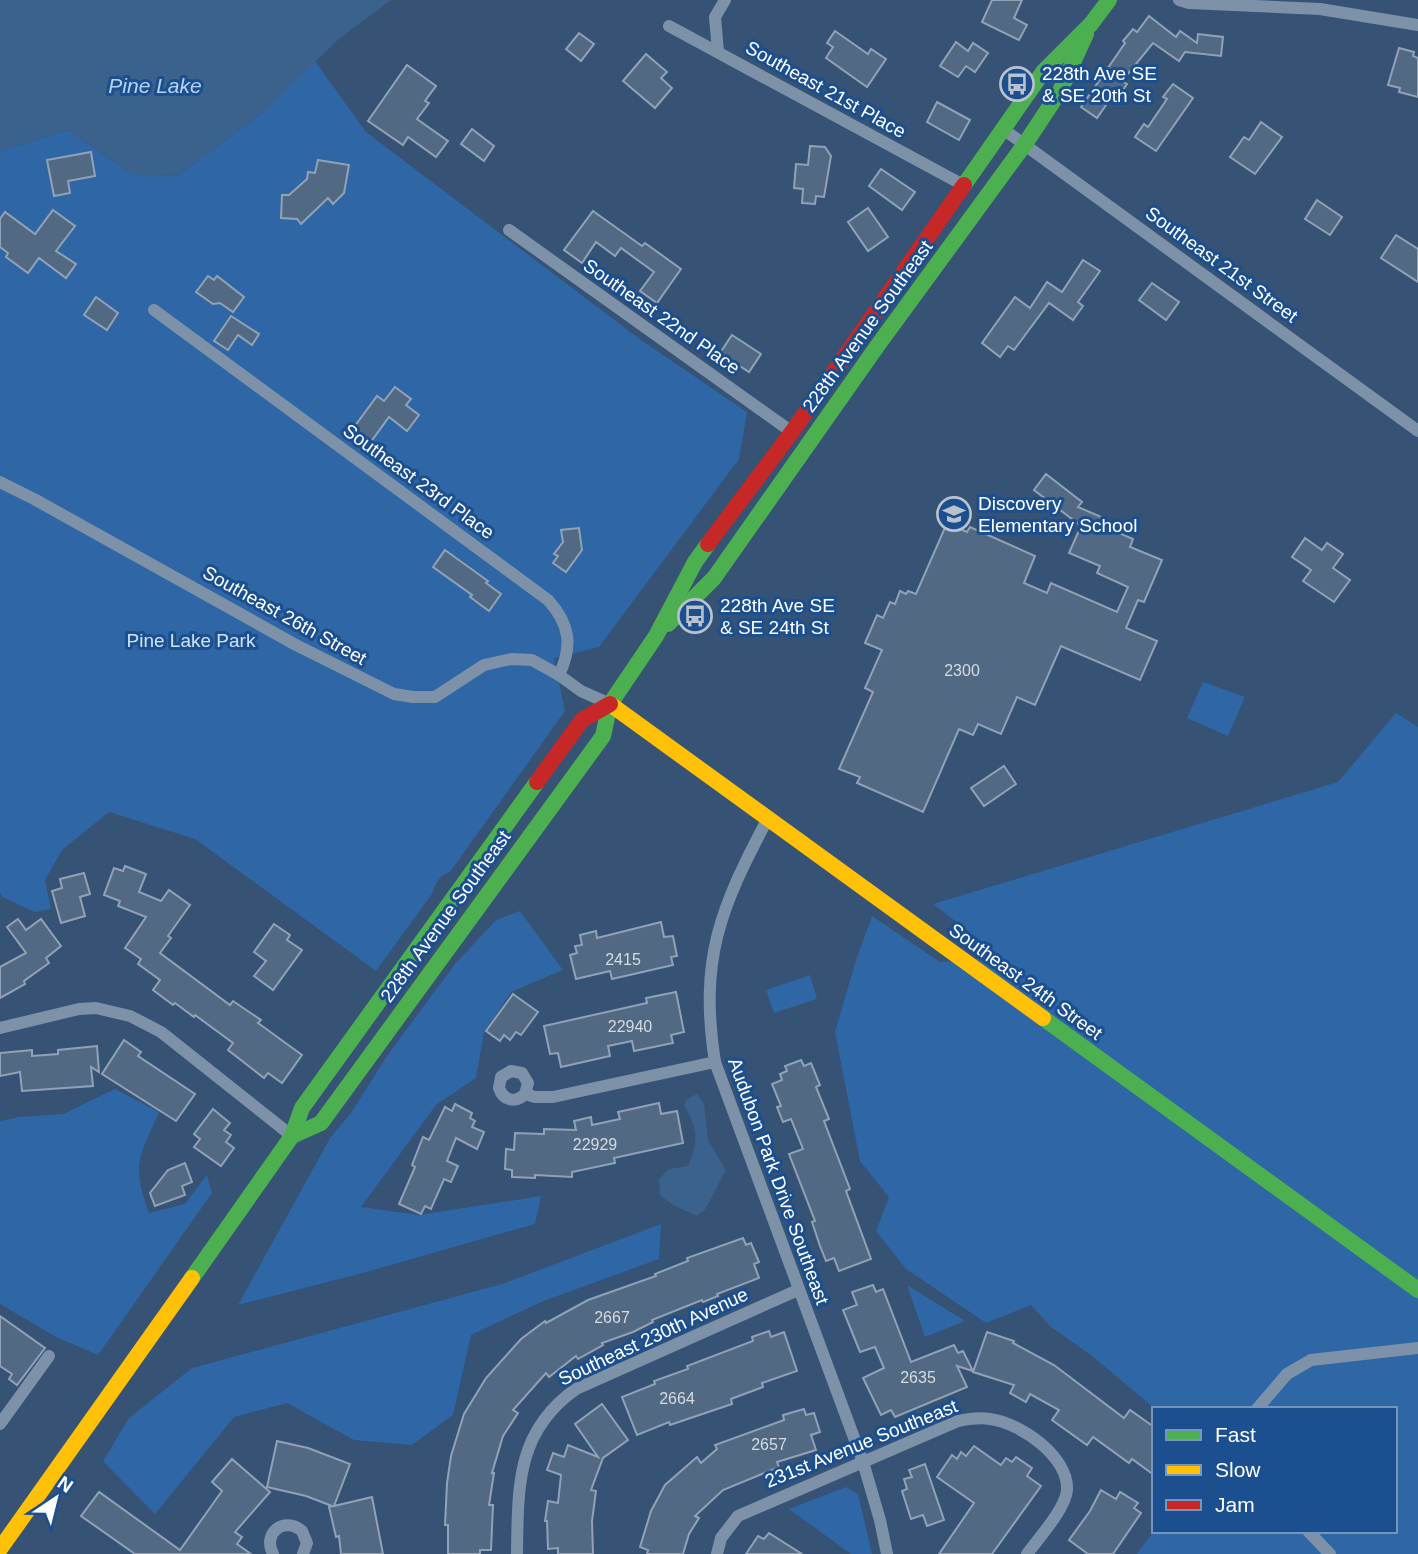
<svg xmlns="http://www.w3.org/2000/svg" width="1418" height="1554" viewBox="0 0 1418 1554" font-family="Helvetica,sans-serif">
	<rect width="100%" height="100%" fill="#365274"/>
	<!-- green -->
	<g fill="#2f66a5">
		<path d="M315,61l51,71 275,208 106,72 -8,47 -140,188 -45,11 11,53 -115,161c-11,3 -15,12 -18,22l-56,77 -181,-132 -86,-27 -47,38 -17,30 6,29 -16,3 -33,-15 -2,-5v-741l68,-21 64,44 45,2 84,-62z"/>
		<path d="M1203,682l42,15 -17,39 -41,-18z"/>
		<path d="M1396,713l22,14v827h-281l17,-23h241v-122h-240l-59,-50 -46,-33 -19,-21 -45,18 -80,-54 -30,-38 13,-34 -29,-36 -25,-129 21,-72 16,-44 68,46 62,-5 -69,-53 405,-122z"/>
		<path d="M520,911l43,59 -52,22 -27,40 -8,46 -40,27 -75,102 58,8 122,-19 -6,28 -165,47 -132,34 92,-167 21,-25 36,-57 68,-92 41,-44z"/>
		<path d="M810,975l7,24 -43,14 -8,-23z"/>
		<path d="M115,1089l44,23c-20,47 -28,51 -10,101l36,-9 22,-29 5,18 -114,162 -40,-17 -58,-34v-183l19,-4 44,-3z"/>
		<path d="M661,1224l-2,35 -118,43 -70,33 -18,80 -41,30 -58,-5 -67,-37 -53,14 -79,97 -52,-53 26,-43 63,-50 310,-84z"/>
		<path d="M907,1285l58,36 -40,16z"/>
		<path d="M846,1487l12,7 14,60h-21l-62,-45z"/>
	</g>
	<!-- water -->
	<g fill="#3b618d">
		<path d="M0,0h391l-51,38 -79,76 -84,62 -45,-2 -64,-44 -68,21z"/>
		<path d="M697,1094l7,10 4,36 18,30 -21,40 -8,6 -24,-11 -13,-10 -1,-16 10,-10 19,-3c11,-26 10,-36 -4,-61l3,-6z"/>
	</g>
	<!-- building -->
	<g fill="#526984" stroke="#92a2b6" stroke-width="2">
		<path d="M992,0h30l-8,18 13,7 -8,15 -37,-18z"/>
		<path d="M1149,16l27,21 4,-6 17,12 1,-9 25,3 -2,19 -36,-4 -6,9 -26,-18 -31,38 5,3 -9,14 -5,-3 -16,23 -16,-11 44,-64 -2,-2 10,-12 4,3z"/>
		<path d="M835,31l33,23 3,-5 15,10 -19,28 -41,-29 7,-11 -6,-4z"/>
		<path d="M579,33l15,11 -13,17 -15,-12z"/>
		<path d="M956,42l12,9 5,-8 15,10 -13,19 -9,-6 -8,11 -18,-11z"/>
		<path d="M1399,48l15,4 -1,4 5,2v39l-19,-5 1,-4 -12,-3z"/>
		<path d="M646,54l21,18 -6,6 11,10 -17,20 -32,-27z"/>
		<path d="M407,65l29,21 -11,15 4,2 -12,16 31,22 -12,16 -28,-20 -5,8 -35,-24z"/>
		<path d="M1173,84l20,14 -37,53 -21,-14 9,-13 4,3 19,-28 -4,-2z"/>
		<path d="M937,102l33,18 -11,20 -32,-18z"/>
		<path d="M1261,122l21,15 -27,37 -25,-17 14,-20 5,3z"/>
		<path d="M472,129l22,17 -10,15 -23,-17z"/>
		<path d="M810,146l15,1 6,9 -7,41 -8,-1 -1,8 -13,-1 1,-14 -9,-1 2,-24 12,1z"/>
		<path d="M91,152l4,24 -27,5 2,12 -16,3 -7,-36z"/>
		<path d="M318,160l31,5 -5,28 -11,11 -5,-6 -27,26 -4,-5 -16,-1 1,-23h7l18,-16 1,-7 7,1z"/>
		<path d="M881,169l34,23 -13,18 -33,-24z"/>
		<path d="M1317,200l25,17 -12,18 -25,-16z"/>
		<path d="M868,208l20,29 -20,14 -20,-29z"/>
		<path d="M53,210l22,16 -19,25 20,13 -10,14 -27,-20 -11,15 -22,-16 2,-4 -8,-6v-28l5,-7 30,22z"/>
		<path d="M593,211l49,35 3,-3 36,26 -24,34 -17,-12 14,-19 -33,-24 -6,8 -19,-14 -14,21 -18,-13z"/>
		<path d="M1396,235l22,14v33l-37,-24z"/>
		<path d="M1083,260l17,11 -22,31 5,4 -10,14 -24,-17 -35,47 -6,-4 -8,11 -18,-14 33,-46 15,11 17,-26 15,10z"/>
		<path d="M208,276l6,4 3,-4 27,21 -11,15 -13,-9 -7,1 -17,-12z"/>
		<path d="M1152,283l27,19 -13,18 -27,-20z"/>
		<path d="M96,297l22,16 -11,17 -23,-15z"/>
		<path d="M231,316l28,18 -7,11 -14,-10 -10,15 -14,-9z"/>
		<path d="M732,335l29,19 -12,18 -29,-19z"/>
		<path d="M395,387l16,12 -5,6 13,10 -12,16 -18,-14 -19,26 -18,-13 25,-34 7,5z"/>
		<path d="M1046,474l36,28 -4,5 28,12 -3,7 30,13 -3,8 32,13 -18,42 -6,-2 -12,28 31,13 -17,39 -79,-34 -26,59 -18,-8 -16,37 -23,-10 -5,11 -14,-6 -36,83 -66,-29 3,-6 -21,-8 34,-77 -8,-4 17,-38 -17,-7 12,-28 6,3 7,-16 5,2 5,-13 6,3 2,-3 8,3 31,-71 20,9 3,-5 65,29 -11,27 23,10 4,-10 66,29 11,-25 -31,-14 3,-7 -31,-13 12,-27 -47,-36z"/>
		<path d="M579,528l3,22 -16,22 -13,-9 5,-7 -4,-2 9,-12 -2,-12z"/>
		<path d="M1305,538l17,12 5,-7 16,11 -10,14 17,12 -16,22 -31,-21 8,-11 -19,-13z"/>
		<path d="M445,550l43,31 -2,2 15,11 -12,17 -19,-14 2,-2 -39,-28z"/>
		<path d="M1004,766l12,18 -32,22 -13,-18z"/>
		<path d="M125,866l21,8 -7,18 22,9 8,-11 21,15 -22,31 3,2 -11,15 70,52 3,-4 28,19 -3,3 44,32 -20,28 -14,-10 -4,5 -36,-28 5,-7 -38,-28 -1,2 -19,-14 -2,2 -20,-15 7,-10 -22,-16 3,-5 -16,-11 21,-31 -28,-11 2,-5 -16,-6 10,-27 9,3z"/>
		<path d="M84,873l6,21 -10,3 5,19 -24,7 -9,-32 10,-3 -2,-9z"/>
		<path d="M18,919l8,11 15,-11 20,27 -15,12 3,5 -25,18 1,3 -25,14v-31l26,-14 -19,-26z"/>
		<path d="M661,922l3,15 9,-1 4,20 -6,1 2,8 -61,14 -2,-8 -34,8 -6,-24 7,-2 -2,-7 7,-1 -2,-10 16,-4 1,7z"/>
		<path d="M274,924l16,11 -3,5 15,10 -29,40 -19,-14 12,-15 -12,-9z"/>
		<path d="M676,992l8,40 -13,3 2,8 -39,8 -2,-10 -24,5 2,10 -49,11 -3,-14 -8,1 -6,-28 103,-23 -1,-5z"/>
		<path d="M513,994l25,18 -17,23 -5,-3 -6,8 -6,-5 -4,6 -14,-10z"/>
		<path d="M124,1040l17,12 -3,4 57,38 -19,27 -74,-47z"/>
		<path d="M97,1046l2,26 -8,-5 2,19 -71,5 -2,-19 -20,4v-23l32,-3v6l26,-2v-4z"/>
		<path d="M801,1060l3,6 7,-3 9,22 -4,2 13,32 -5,2 26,68 -4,2 25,68 -32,12 -5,-13 -8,3 -6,-15 -8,-24 3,-1 -26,-67 14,-5 -12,-30 -8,3 -6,-15 4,-1 -9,-22 10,-4 -2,-6 7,-3 -2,-5z"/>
		<path d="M659,1103l2,11 16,-3 6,32 -69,15 1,5 -43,9v5l-37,-2v3l-23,-1v-7l-7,-1 1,-20 8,1 1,-17 29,1v-5l32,1 -2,-9 17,-4 1,8 28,-6 -2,-7z"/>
		<path d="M455,1104l17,9 -2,5 5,3 -3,6 12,5 -7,17 -21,-11 -9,23 11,5 -7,16 -7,-3 -13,30 -6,-3 -4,8 -22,-10 16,-37 -3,-2 11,-28 6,3 16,-33 7,4z"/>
		<path d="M213,1109l17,14 -6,7 7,5 -5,7 8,6 -13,18 -27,-19 6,-8 -6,-5z"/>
		<path d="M185,1163l7,19 -10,4 3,9 -30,11 -5,-13 18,-23z"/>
		<path d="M743,1238l3,7 5,-2 8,19 -5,2 5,14 -42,16 1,2 -15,6 -1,-2 -50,20 1,2 -20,10 -31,11 1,2 -25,14 -2,-3 -27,21 -3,-4 -33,37 5,3 -15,23 -11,37h2l-5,32h4l-2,45h-11v4h-32v-29h-3l2,-42 4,-27 13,-42 22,-36 35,-39 24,-18 1,2 42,-23 68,-24 -1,-2 33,-13 -1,-3z"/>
		<path d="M873,1285l3,7 7,-3 28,73 43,-17 4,8 5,-2 10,20 -16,-5 10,21 -72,30 -4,-7 -10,5 -18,-37 21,-10 -9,-21 -15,5 -17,-42 14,-5 -5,-13z"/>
		<path d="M0,1316l45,32 -28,37 -8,-6 3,-5 -12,-8z"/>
		<path d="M769,1331l2,6 13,-5 13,39 -35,12 1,4 -32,12 1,5 -62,21 -1,-3 -32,13 -15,-38 33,-13 -1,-3 34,-12 -1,-3 66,-25 -1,-4z"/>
		<path d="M987,1332l27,9 -1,2 41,22 70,53 6,-8 24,17v48l-22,-16 -3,4 -36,-26 -6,8 -35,-25 7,-10 -29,-16 -4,8 -16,-9 4,-8 -41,-13z"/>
		<path d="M602,1404l26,36 -25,18 -12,32 5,1 -4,30 1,33h-35v-6l-10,1 -1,-28h-2l3,-20 10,2 3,-28 -14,-5 6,-17 11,4 4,-12 30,12 -23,-33z"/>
		<path d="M804,1409l2,6 8,-2 6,19 -9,3 5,15 -39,12 2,5 -56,23 -28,26 4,2 -10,16 -6,20h-36l1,-4 -8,-3 11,-36 14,-26 32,-28 4,6 16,-14 -2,-4 69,-25 -1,-5z"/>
		<path d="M277,1441l31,7 42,16 -16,42 38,-9 11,57h-42l-2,-18 -3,1 -7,-30 3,-1 -26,-10 -39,-9z"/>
		<path d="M974,1446l27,19 5,-7 6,4 4,-5 16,11 -5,8 14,10 -49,68h-53l35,-51 -37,-26 15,-22 5,4 4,-7 5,4z"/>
		<path d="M232,1459l38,33 -35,40 7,5 -5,7 14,10h-116l-54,-38 18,-24 81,58 42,-59 -10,-9z"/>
		<path d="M925,1464l19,56 -17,6 -4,-11 -12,4 -9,-28 5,-2 -3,-10 8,-2 -3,-7z"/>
		<path d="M1101,1490l15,9 4,-7 18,11 -4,5 7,5 -28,41h-25l-19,-14 21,-29z"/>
		<path d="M769,1533l33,21h-56l12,-18 6,3z"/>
	</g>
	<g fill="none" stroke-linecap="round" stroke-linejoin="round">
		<!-- street -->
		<g stroke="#7d92a8" stroke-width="12">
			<path d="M1179,0l10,3 131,6 98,16"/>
			<path d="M669,26l296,160"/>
			<path d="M718,52l-3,-35 10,-17"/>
			<path d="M1003,129l415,302"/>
			<path d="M509,230l283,202"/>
			<path d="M154,310l394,290c22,24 25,46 11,75l22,16 29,13"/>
			<path d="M0,482l34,17 262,146 98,49 19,3h22l49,-32 27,-6 21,1 27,15"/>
			<path d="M767,820c-47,89 -68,139 -52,242l148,400 17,58 7,34"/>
			<path d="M0,1028l79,-19 17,-1 34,8 31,16 131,104"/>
			<path d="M525,1094l3,-11 -6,-10 -11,-2 -10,6 -2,11c4,12 16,16 26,6l10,3h18l162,-35"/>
			<path d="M1257,1409l30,-35 24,-14 107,-12"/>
			<path d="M0,1424l49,-68"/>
			<path d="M1308,1531l22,23"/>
			<path d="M273,1554c-11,-21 11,-38 29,-23l5,12 -4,11"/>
			<path d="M517,1554c1,-67 -1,-123 59,-165l222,-99"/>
			<path d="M717,1554l4,-16 17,-22 220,-95c11,-2 21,-4 32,-2 31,4 79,38 77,71 -1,18 -29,49 -40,64"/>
		</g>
		<!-- fast -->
		<g stroke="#4caf50" stroke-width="16">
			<path d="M964,185l79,-113 48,-48 18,-24"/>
			<path d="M668,624l46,-46 164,-233 147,-201 35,-53 26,-57"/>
			<path d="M1043,1018l375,272"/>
			<path d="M292,1136l29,-13 282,-387 7,-32 46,-68 39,-74 13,-18"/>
			<path d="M192,1278l100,-142 10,-28 235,-326"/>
		</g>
		<!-- slow -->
		<g stroke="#ffc107" stroke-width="16">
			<path d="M610,704l433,314"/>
			<path d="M0,1549l192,-271"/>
		</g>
		<!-- jam -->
		<g stroke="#c62828" stroke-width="16">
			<path d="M708,544l84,-112 172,-247"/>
			<path d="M537,782l45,-62 28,-16"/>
		</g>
	</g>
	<!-- icons -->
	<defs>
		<g id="bus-ring" transform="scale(1.75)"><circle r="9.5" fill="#1b4f8f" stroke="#b9c2ce" stroke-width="1.5"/><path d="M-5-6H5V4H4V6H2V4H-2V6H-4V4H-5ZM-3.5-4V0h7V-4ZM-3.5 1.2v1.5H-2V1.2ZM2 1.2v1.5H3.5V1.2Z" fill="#b9c2ce"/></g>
		<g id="school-ring" transform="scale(1.75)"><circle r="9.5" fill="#1b4f8f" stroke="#b9c2ce" stroke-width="1.5"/><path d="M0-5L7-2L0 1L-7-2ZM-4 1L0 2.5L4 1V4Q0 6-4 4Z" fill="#b9c2ce"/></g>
	</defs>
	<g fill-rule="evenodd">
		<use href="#bus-ring" x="1017" y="84"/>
		<use href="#school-ring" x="954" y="514"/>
		<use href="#bus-ring" x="695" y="616"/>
	</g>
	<g text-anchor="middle" stroke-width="6" stroke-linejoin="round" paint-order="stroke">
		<!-- number labels -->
		<g font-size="16" fill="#d4dae0">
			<text x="962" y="676">2300</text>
			<text x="623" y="965">2415</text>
			<text x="630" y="1032">22940</text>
			<text x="595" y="1150">22929</text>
			<text x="612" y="1323">2667</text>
			<text x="918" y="1383">2635</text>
			<text x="677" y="1404">2664</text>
			<text x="769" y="1450">2657</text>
		</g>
		<!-- poi labels -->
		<g font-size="19" fill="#fff" stroke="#1b4f8f" text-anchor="start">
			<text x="1042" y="80">228th Ave SE<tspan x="1042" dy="22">&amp; SE 20th St</tspan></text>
			<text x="978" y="510">Discovery<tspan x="978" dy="22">Elementary School</tspan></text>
			<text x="720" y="612">228th Ave SE<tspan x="720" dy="22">&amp; SE 24th St</tspan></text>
		</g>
		<!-- street labels -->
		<g font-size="19" fill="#fff" stroke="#1b4f8f">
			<text transform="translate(826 89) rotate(29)" y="7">Southeast 21st Place</text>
			<text transform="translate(1222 264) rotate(36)" y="7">Southeast 21st Street</text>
			<text transform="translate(662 316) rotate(35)" y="7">Southeast 22nd Place</text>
			<text transform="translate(867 326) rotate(-54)" y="7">228th Avenue Southeast</text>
			<text transform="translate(419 481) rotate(36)" y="7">Southeast 23rd Place</text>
			<text transform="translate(285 615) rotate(29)" y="7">Southeast 26th Street</text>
			<text transform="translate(445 916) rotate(-54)" y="7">228th Avenue Southeast</text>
			<text transform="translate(1026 981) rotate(36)" y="7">Southeast 24th Street</text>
			<text transform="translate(779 1181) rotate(70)" y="7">Audubon Park Drive Southeast</text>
			<text transform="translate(653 1336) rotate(-25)" y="7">Southeast 230th Avenue</text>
			<text transform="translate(861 1443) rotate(-22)" y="7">231st Avenue Southeast</text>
		</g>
		<!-- park labels -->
		<g font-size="19" fill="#cfe3fa" stroke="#1b4f8f">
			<text x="191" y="647">Pine Lake Park</text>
		</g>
		<!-- water labels -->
		<g font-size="21" font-style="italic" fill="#b5d3f5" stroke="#1b4f8f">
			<text x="155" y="93">Pine Lake</text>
		</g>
	</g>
	<!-- legend -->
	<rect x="1152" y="1407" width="245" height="126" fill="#1b4f8f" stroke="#7695bc" stroke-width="2"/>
	<rect x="1166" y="1430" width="35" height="10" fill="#4caf50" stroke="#7695bc" stroke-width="2"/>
	<text x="1215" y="1442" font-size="21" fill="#ffffff">Fast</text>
	<rect x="1166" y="1465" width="35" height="10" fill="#ffc107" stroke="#7695bc" stroke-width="2"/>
	<text x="1215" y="1477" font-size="21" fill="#ffffff">Slow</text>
	<rect x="1166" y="1500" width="35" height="10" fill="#c62828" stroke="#7695bc" stroke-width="2"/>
	<text x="1215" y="1512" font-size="21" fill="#ffffff">Jam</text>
	<!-- north arrow -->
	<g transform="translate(56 1498) rotate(35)" stroke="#1b4f8f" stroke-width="5" paint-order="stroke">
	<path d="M0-5L12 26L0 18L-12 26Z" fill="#ffffff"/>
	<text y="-10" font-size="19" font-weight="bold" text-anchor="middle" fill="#ffffff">N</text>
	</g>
</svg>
